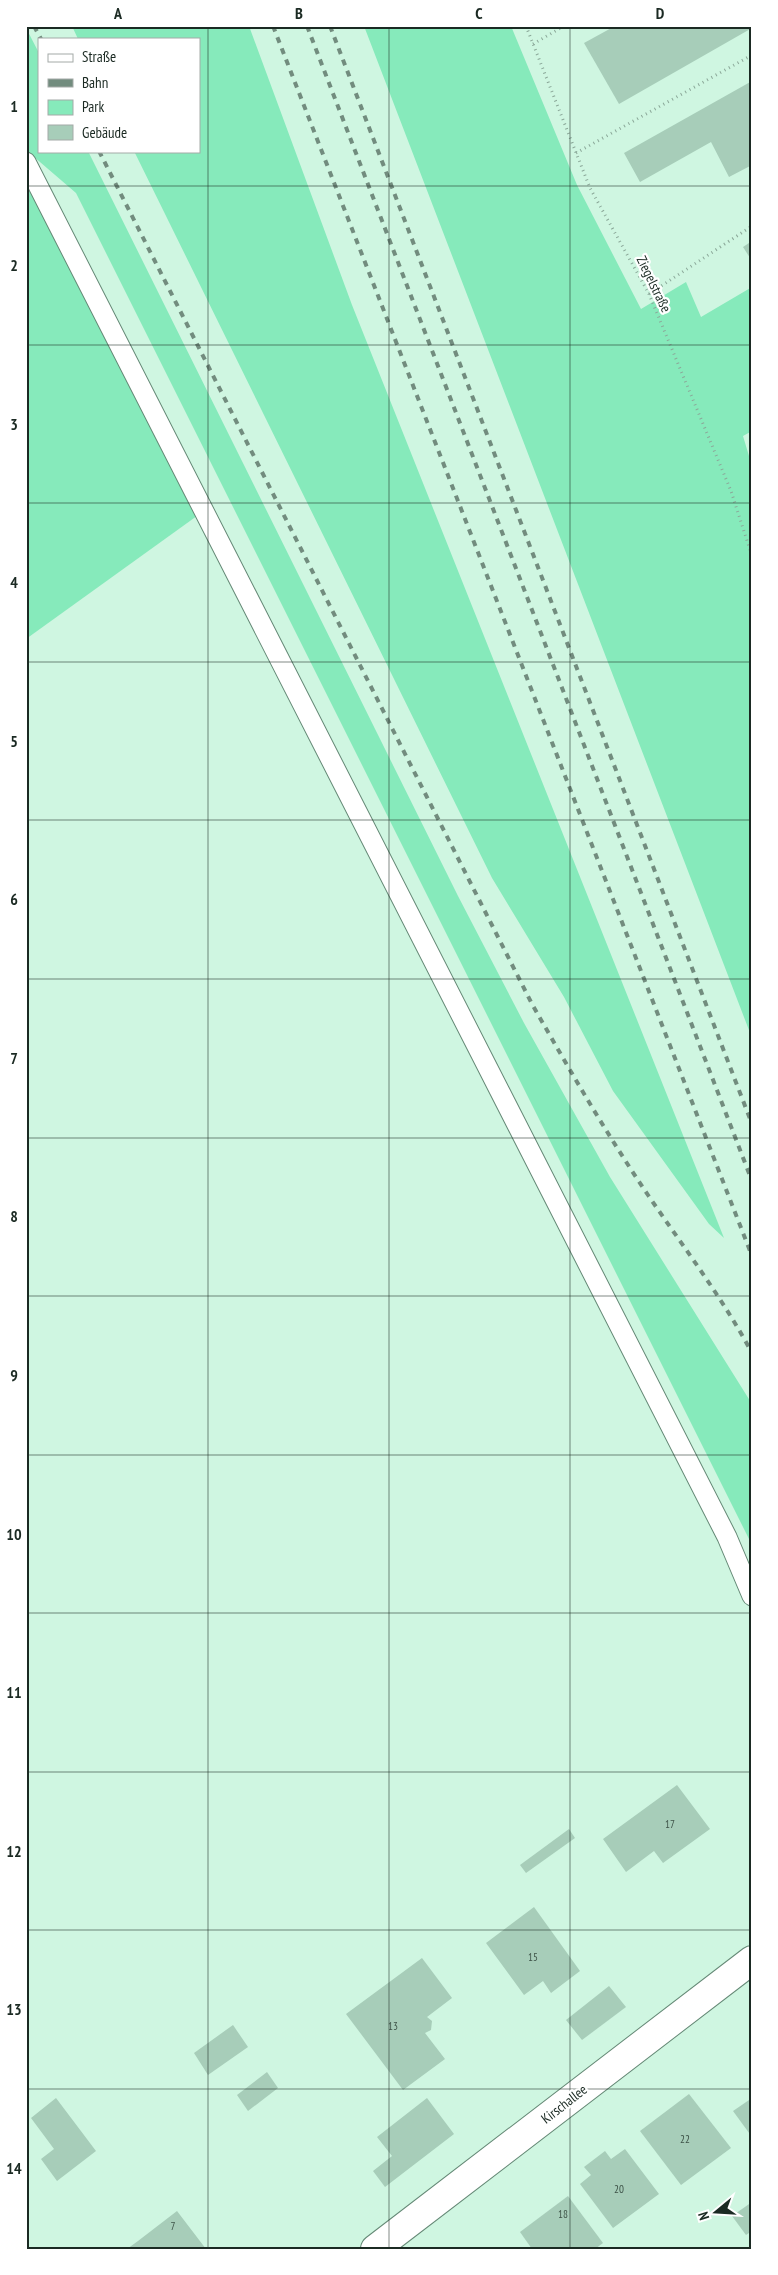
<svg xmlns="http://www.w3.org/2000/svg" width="778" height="2275" viewBox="0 0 778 2275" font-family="'PT Sans Narrow',sans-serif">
	<rect width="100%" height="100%" fill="#cff6e1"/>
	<!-- green -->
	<g fill="#86eabb">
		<path d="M72,26h177l103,279 372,933 -15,-14 -96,-133 -49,-94 -72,-119 -358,-727h65v-112h-121z"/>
		<path d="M364,26h147l66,159 64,124 45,-27 15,35 51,-30v144l-9,5 9,30v572z"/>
		<path d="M26,28l13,25v98h49l370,745 66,127 86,154 142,227v141l-676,-1352 -50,-43z"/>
		<path d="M26,189l32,20 150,299 -182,131z"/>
	</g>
	<!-- building -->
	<g fill="#a7cdb9">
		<path d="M615,26h137v2l-133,76 -35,-61z"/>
		<path d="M752,81v84l-23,12 -18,-35 -71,40 -16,-29z"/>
		<path d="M752,241v20l-9,-14z"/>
		<path d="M677,1785l33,44 -47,34 -9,-12 -28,21 -23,-33z"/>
		<path d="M569,1829l6,9 -49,35 -6,-8z"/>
		<path d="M534,1907l46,64 -29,22 -8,-12 -19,14 -38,-52z"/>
		<path d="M422,1958l30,40 -25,19 5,4 -1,9 -6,3 20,26 -42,31 -57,-76z"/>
		<path d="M609,1986l17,21 -44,33 -16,-20z"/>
		<path d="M233,2025l15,22 -40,28 -14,-22z"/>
		<path d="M267,2072l11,16 -30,23 -11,-16z"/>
		<path d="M689,2094l42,54 -50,37 -41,-54z"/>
		<path d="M56,2098l40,53 -39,30 -16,-22 13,-10 -23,-31z"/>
		<path d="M427,2098l27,36 -69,53 -12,-16 19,-15 -15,-19z"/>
		<path d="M752,2098v39l-19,-26z"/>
		<path d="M625,2149l34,45 -46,34 -33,-44 11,-9 -7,-8 21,-16 6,8z"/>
		<path d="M568,2196l35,47 -8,6h-63l-12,-17z"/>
		<path d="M752,2202v29l-6,4 -14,-19z"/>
		<path d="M177,2211l29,38h-79l11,-8z"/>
	</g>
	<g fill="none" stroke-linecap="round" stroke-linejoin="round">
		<!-- service casing -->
		<g stroke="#658976" stroke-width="21">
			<path id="service" d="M26,162l701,1375 25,59"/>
		</g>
		<!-- minor casing -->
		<g stroke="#658976" stroke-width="30">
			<path id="minor" d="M375,2249l377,-289"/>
		</g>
		<!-- path -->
		<g stroke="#8ba899" stroke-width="3" stroke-dasharray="1 4" stroke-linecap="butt">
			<path d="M526,26l64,162 59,106 82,197 21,65"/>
			<path d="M533,44l31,-18"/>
			<path d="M576,153l176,-98"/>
			<path d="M649,294l103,-68"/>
		</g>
		<!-- service -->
		<use href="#service" stroke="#fff" stroke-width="19"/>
		<!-- minor -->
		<use href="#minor" stroke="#fff" stroke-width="28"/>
		<!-- rail -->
		<g stroke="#728c7e" stroke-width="4" stroke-dasharray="6 6" stroke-linecap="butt">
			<path d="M34,26l7,13"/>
			<path d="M273,26l479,1230"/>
			<path d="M307,26l445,1155"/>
			<path d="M330,26l422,1098"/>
			<path d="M99,151l433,853c37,65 74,129 116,191 36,53 74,102 104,158"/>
		</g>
	</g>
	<!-- grid -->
	<path fill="none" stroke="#1b2a23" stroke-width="1" stroke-opacity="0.55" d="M208,26v2223M389,26v2223M570,26v2223M26,186h726M26,345h726M26,503h726M26,662h726M26,820h726M26,979h726M26,1138h726M26,1296h726M26,1455h726M26,1613h726M26,1772h726M26,1930h726M26,2089h726"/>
	<g text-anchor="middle" stroke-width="4.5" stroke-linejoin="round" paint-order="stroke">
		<!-- number labels -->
		<g font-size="11" fill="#3e5348">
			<text x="670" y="1828">17</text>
			<text x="533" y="1961">15</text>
			<text x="393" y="2030">13</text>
			<text x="685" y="2143">22</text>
			<text x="619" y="2193">20</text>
			<text x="563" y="2218">18</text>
			<text x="173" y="2230">7</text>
		</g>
		<!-- street labels -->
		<g font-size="14" fill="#1b2a23" stroke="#fff">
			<text transform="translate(654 284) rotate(64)" y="5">Ziegelstraße</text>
			<text transform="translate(564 2104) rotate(-38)" y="5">Kirschallee</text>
		</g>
	</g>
	<!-- border -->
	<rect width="778" height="2275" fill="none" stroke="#ffffff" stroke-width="55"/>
	<!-- legend -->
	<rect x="38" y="38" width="162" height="115" fill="#ffffff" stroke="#a4aaa7"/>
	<rect x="48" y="54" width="25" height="8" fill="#ffffff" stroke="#a4aaa7"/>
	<text x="82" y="62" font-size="15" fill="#1b2a23">Straße</text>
	<rect x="48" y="79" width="25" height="8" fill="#728c7e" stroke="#a4aaa7"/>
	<text x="82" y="88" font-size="15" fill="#1b2a23">Bahn</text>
	<rect x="48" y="100" width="25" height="15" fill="#86eabb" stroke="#a4aaa7"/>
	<text x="82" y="112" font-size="15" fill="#1b2a23">Park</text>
	<rect x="48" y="125" width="25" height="15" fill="#a7cdb9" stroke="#a4aaa7"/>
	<text x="82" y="138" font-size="15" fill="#1b2a23">Gebäude</text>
	<!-- north arrow -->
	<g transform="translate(716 2212) rotate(252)" stroke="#ffffff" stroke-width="4" paint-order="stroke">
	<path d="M0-4L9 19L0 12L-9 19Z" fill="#1b2a23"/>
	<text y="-8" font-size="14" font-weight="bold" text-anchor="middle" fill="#1b2a23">N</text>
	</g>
	<rect x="28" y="28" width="722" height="2220" fill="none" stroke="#1b2a23" stroke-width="2"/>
	<g font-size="16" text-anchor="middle" font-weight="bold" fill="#1b2a23">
		<text x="118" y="19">A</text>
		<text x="299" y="19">B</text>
		<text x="479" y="19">C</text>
		<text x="660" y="19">D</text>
		<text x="14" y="112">1</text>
		<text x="14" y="271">2</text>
		<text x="14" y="430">3</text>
		<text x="14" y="588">4</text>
		<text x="14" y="747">5</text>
		<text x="14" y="905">6</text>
		<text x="14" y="1064">7</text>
		<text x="14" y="1222">8</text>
		<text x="14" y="1381">9</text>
		<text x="14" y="1540">10</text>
		<text x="14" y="1698">11</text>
		<text x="14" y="1857">12</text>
		<text x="14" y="2015">13</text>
		<text x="14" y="2174">14</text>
	</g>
</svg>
